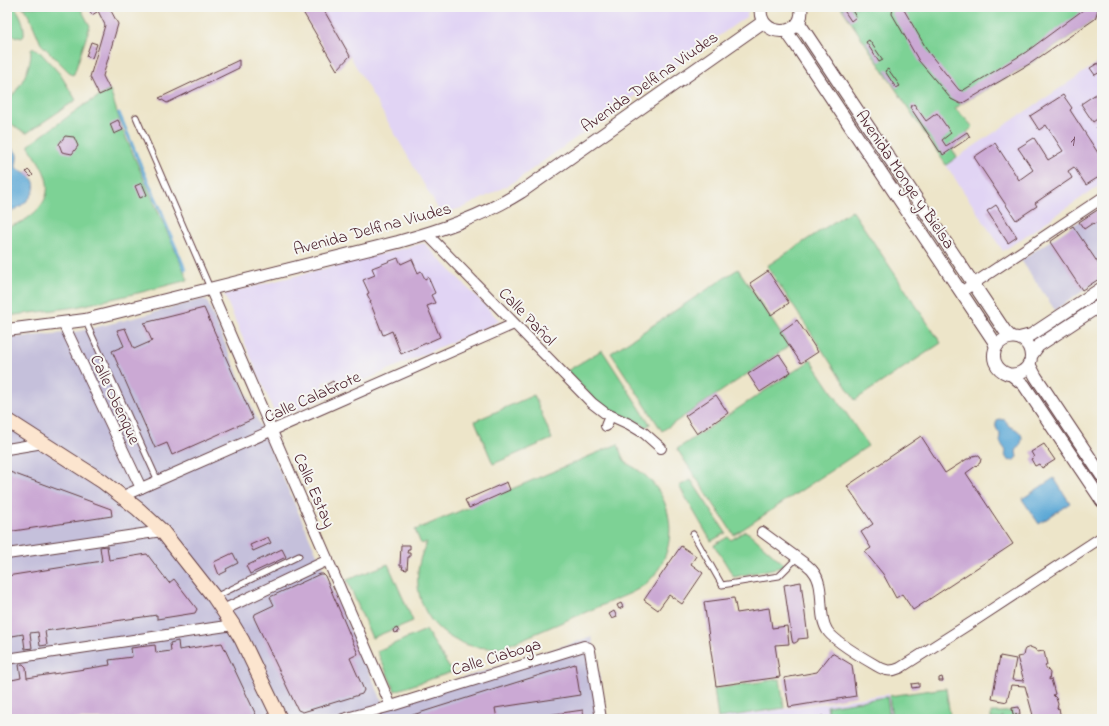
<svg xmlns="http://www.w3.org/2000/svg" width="1109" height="726" viewBox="0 0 1109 726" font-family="'Indie Flower',sans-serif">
	<rect width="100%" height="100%" fill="#f6f6f2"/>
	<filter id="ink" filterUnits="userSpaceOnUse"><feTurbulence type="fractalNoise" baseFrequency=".025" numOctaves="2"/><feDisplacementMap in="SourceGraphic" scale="8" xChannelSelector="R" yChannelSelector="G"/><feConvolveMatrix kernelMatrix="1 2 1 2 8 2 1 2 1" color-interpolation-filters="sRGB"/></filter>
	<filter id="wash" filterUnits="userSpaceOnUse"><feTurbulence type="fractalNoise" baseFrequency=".012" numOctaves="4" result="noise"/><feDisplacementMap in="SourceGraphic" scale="16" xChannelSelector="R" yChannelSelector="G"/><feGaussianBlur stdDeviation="0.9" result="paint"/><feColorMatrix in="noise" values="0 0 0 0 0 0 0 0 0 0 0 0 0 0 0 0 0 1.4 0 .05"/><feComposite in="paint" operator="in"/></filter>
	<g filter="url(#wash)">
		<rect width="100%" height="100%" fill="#ede5c9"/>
		<!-- built -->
		<g fill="#e1d4f4">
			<path d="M300,7h447l1,5 -2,5 -6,4 -226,161 -33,17 -17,8 -23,7 -91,-158 -13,14z"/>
			<path d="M1099,62l3,4v118l-99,67 -57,-86z"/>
			<path d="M424,243l76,78 -160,70 -6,-13 -12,5 6,14 -51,22 -53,-125z"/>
			<path d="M888,694l4,25h-178z"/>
		</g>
		<!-- industrial -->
		<g fill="#c5c0db">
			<path d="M1102,206v72l-47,32 -34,-50z"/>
			<path d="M203,299l4,2 53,125 123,277 209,-66 15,82h-600v-381l69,-6 62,-15z"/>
		</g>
		<!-- green -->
		<g fill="#7dd295" stroke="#647860">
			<path d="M7,7h8c6,9 10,18 9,29l-2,2 -15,-4z"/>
			<path d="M23,7h57l10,19 -16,48 -2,1 -31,-31 -11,-26z"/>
			<path d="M841,7h258l-4,12 -64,44 -70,41 -6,5 6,5 12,13 -6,5 3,5 -18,12 5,8 -11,8z"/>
			<path d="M33,48l5,2 22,24 16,26 -49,33 -8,-3 -12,-10c0,-5 -1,-11 0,-16 1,-4 6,-9 9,-13 9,-13 15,-26 15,-41z"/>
			<path d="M110,90l13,41 65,149 -50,13 -62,14 -69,9v-89c12,-3 18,-6 27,-14 25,-22 10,-44 -5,-66v-2l52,-38z"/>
			<path d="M852,210l89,133 -86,57 -88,-134z"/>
			<path d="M738,269l51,77 -127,85 -51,-78z"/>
			<path d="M602,350l48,74 -4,3 -11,-7 -31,-13 -8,-6 -29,-30z"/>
			<path d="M811,360l57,86 -134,89 -57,-86z"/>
			<path d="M534,395l18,44 -59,25 -18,-43z"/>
			<path d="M618,444c2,6 4,16 9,19 2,2 5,3 8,5 8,5 15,11 20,18 22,28 19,69 -5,94 -7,7 -16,12 -26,16l-118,50c-63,13 -109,-46 -79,-104l-6,2 -6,-14z"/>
			<path d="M691,480l35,53 -15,8 -32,-55z"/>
			<path d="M745,531l5,3 36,32 -52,11 -20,-32 14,-8 3,3z"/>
			<path d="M388,564l25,57 -41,17 -25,-58z"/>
			<path d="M426,630l26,42 -57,19 -18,-40z"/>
			<path d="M780,679l4,29 -66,10 -4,-29z"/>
			<path d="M946,688l4,28 -20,3h-38l-3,-23z"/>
			<path d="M887,697l3,22h-61l-2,-13z"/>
			<path d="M1018,710l1,9h-17v-3l-1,3h-10v-7h11z"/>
		</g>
		<!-- water -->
		<g fill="#5da9d6" stroke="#546480">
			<path d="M7,147c15,4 9,12 9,21 5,3 10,4 14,8 15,15 -10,33 -23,37z"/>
			<path d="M999,419l6,1c2,2 2,4 4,6 2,2 6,2 8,4 9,6 4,15 -1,21l1,6c-3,4 -6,5 -10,2l-2,-4 1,-4c-5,-8 -7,-8 -6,-17 -3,-5 -6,-7 -3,-13z"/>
			<path d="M1054,478l16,25 -31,21 -17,-25z"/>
		</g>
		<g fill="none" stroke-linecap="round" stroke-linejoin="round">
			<!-- stream -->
			<path stroke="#5da9d6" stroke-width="3" d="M119,113l24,58 18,39 4,12 20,47"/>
		</g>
		<g id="blocks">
			<!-- building -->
			<g fill="#cba9d4">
				<path d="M88,7h6l3,5 -5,3z"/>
				<path d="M96,7h13l9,17 -15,52 7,14 -11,5 -9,-18 15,-52z"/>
				<path d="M300,7h22l28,49 -13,14z"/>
				<path d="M845,7h5l6,10 -5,4 -8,-12z"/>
				<path d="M893,7h11v3l25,43 30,37 3,1 64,-39 61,-45h12l-4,12 -64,44 -70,41 -10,-5 -32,-38 -27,-47z"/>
				<path d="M869,40l14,20 -4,2 -13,-20z"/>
				<path d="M91,42l6,2 -5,14 -6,-2z"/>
				<path d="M239,60v8l-72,35 -8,-5z"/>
				<path d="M1098,63l4,5v3l-7,4 -5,-7z"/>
				<path d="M888,69l12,17 -4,2 -11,-17z"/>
				<path d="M1099,92l3,4v24l-2,-3 -7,5 -12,-18z"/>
				<path d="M1063,95l9,13 -2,2 32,49v16l-16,10 -12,-18 -6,4 4,7 -37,25 2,3 -21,14 -42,-63 21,-14 24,37 14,-10 -15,-22 16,-10 14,22 15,-9 -17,-26 -7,5 -9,-14z"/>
				<path d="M914,104l12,17 11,-8 14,20 -9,7 4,6 21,-14 3,5 -27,18 -2,-4 -1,1 -30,-45z"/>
				<path d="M118,120l5,10 -9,4 -4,-10z"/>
				<path d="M1102,124v13l-6,-10z"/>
				<path d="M65,136l9,1 4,9 -6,8 -10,-2 -3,-8z"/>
				<path d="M28,170l5,5 -2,2 -5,-5z"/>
				<path d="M142,183l5,12 -7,3 -5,-12z"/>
				<path d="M996,205l21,32 -9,6 -21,-32z"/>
				<path d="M1102,207v13l-8,4 -1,-1 -9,6 -5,-7z"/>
				<path d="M1073,226l29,43v8l-20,13 -32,-48z"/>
				<path d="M398,258l3,6 11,-5 6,14 3,-2 4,8 3,-2 7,16 -4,2 4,8 -8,3 13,31 -39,17 -9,-23 -9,4 -13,-33h1l-4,-8 2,-1 -6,-13 12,-5 -3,-7z"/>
				<path d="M768,271l21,32 -18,12 -21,-32z"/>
				<path d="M204,308l49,111 -81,36 -5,-12 -12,5 -43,-97 12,-5 -7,-16 8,-2 9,21 18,-8 -8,-18z"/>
				<path d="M797,320l21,32 -17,11 -21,-31z"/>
				<path d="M779,354l12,18 -31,20 -12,-18z"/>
				<path d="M333,381l2,3 -8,4 -1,-3z"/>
				<path d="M716,395l12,18 -31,21 -12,-18z"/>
				<path d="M921,436l24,37 22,-14h2l4,-3 4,-1 3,2 1,2 -1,4 -14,10 47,71 -100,66 -11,-16 -6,4 -13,-24 -18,-22 6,-4 -10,-16 12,-8 -26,-38z"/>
				<path d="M1044,444l11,16 -13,8 -3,-4 -4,2 -4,-7 3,-2 -3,-5z"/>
				<path d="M7,471l104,38 1,7 -105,16z"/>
				<path d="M507,482l3,8 -41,18 -4,-8z"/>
				<path d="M268,537l3,6 -18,8 -3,-6z"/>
				<path d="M401,545h9v4h-2l-1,4h3v4h-2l-1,13 -5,-1 1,-3h-3z"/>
				<path d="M107,546l2,14 38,-6 22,29 5,-4 23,30 -2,4 -38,6v-4l-112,16 2,14 -7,1 -2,-14 -8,1 2,15 -7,1 -2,-15 -16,3v-61l95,-15 -2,-14z"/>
				<path d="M681,546l15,10 -5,8 12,9 -21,31 -13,-9 -11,15 -14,-10z"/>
				<path d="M282,549l4,8 -36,17 -4,-8z"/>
				<path d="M233,553l5,10 -12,6 1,2 -8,4 -5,-13z"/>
				<path d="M320,574h3l2,2 33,78 -8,4 14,32 -2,4 -59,18 -5,-2 -44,-92 1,-4 19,-9 -4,-8z"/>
				<path d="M801,582l7,56 -10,1v2l-3,2h-2l-1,-3 -8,-55z"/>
				<path d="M734,598l3,15 32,-5 3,20 15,-2 2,18 -14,1 5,32 -64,9 -12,-84z"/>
				<path d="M621,603l2,4 -4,2 -2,-4z"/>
				<path d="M614,611l3,6 -5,2 -3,-5z"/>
				<path d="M397,628l2,4 -5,1 -1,-3z"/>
				<path d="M178,641l1,9 43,-7 35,74 -16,2h-28l-1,-2 -14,2h-191v-38l14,-3 -2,-13 4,-1 3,3 1,11 83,-13 -1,-5 23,-3 -1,-9 24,-3 1,8 15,-2 -1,-8z"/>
				<path d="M1030,647l5,2 2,3 7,-1 3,14 -2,1 5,7 -1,7 2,-1 4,15 -2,1 3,3 2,6 -1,5 2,-1 2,11h-27l-9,-33 -14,-1 -4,17 -15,-3 8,-43 16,3 -4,21 12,1 -7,-24 6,-1 1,-5 1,-2z"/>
				<path d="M832,653l20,12 4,31 -67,11 -5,-29 33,-6z"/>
				<path d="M575,664l5,31 -85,13 2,11h-97z"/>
				<path d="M942,677l1,4h-4v-3z"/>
				<path d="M919,683v4l-7,1 -1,-4z"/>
				<path d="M1019,707l1,7 -7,1 -1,-7z"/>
				<path d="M583,710l1,9h-58v-1z"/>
				<path d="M823,716l1,3h-12v-1z"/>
			</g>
		</g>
	</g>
	<g filter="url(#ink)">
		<use href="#blocks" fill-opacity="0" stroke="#623d43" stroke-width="1"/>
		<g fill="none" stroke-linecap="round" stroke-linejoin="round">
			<!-- service casing -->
			<g stroke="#623d43" stroke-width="7">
				<g id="service">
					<path d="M136,117l74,171"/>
					<path d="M85,320l73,161"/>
					<path d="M693,534l29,51 57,-9 18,-18"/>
					<path d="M215,597l84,-41"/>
				</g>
			</g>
			<!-- minor casing -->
			<g stroke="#623d43" stroke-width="12">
				<g id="minor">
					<path d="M427,234l165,169 13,10 24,11 15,9 17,15"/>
					<path d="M210,288l181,418"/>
					<path d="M961,292l141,-94"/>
					<path d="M63,323l78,165"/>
					<path d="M606,426l4,-10"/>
					<path d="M7,449l36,-6"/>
					<path d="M123,496l391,-172"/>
					<path d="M762,532l45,33c2,2 5,4 6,6 13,15 4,43 14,59 6,11 38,29 50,36 8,5 14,6 23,2l77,-49 125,-82"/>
					<path d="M7,554l155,-23"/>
					<path d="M223,610l105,-50"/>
					<path d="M7,659l226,-34"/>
					<path d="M343,719l48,-13 193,-60 5,2 1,3 11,68"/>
				</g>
			</g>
			<!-- tertiary casing -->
			<g stroke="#623d43" stroke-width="14">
				<g id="tertiary">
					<path d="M761,7c-5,31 45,33 40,0"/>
					<path d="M799,23l206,308 6,6"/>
					<path d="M786,31l10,14 197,295 3,7"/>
					<path d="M7,330l78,-10 313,-78c43,-12 85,-26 123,-50l242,-170"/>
					<path d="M1019,338l12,-3 71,-47"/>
					<path d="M1031,356c-2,-30 -44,-20 -36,6 2,5 7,10 13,12 9,2 19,-3 22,-12 1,-2 1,-4 1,-6 2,-3 5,-7 7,-10l64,-42"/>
					<path d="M1029,364l7,13 66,99"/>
					<path d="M1012,375l12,10 78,116"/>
				</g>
			</g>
			<!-- secondary casing -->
			<g stroke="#623d43" stroke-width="16">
				<path id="secondary" d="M7,420l95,61 36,28 24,22 52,66 19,28 9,15 38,79"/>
			</g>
			<!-- service -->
			<use href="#service" stroke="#fff" stroke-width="5"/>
			<!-- minor -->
			<use href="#minor" stroke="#fff" stroke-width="10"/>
			<!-- tertiary -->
			<use href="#tertiary" stroke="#fff" stroke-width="12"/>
			<!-- secondary -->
			<use href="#secondary" stroke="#fce5cf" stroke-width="14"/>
		</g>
	</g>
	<g text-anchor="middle" stroke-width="4" stroke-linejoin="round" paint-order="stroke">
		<!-- number labels -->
		<g font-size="15" fill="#6a4255">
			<text x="1073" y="145">1</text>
		</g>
		<!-- street labels -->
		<g font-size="17" fill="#4a1f2b" stroke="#f6f6f2">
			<text transform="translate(649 81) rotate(-35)" y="6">Avenida Delfina Viudes</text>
			<text transform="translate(906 179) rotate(56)" y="6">Avenida Monge y Bielsa</text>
			<text transform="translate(372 228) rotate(-15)" y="6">Avenida Delfina Viudes</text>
			<text transform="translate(528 316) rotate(46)" y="6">Calle Pañol</text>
			<text transform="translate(312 396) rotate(-24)" y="6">Calle Calabrote</text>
			<text transform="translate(116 399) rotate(65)" y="6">Calle Obenque</text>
			<text transform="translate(315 490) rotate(66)" y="6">Calle Estay</text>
			<text transform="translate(496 656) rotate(-17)" y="6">Calle Ciaboga</text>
		</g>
	</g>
	<!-- margin -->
	<rect width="1109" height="726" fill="none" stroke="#f6f6f2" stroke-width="24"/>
</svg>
